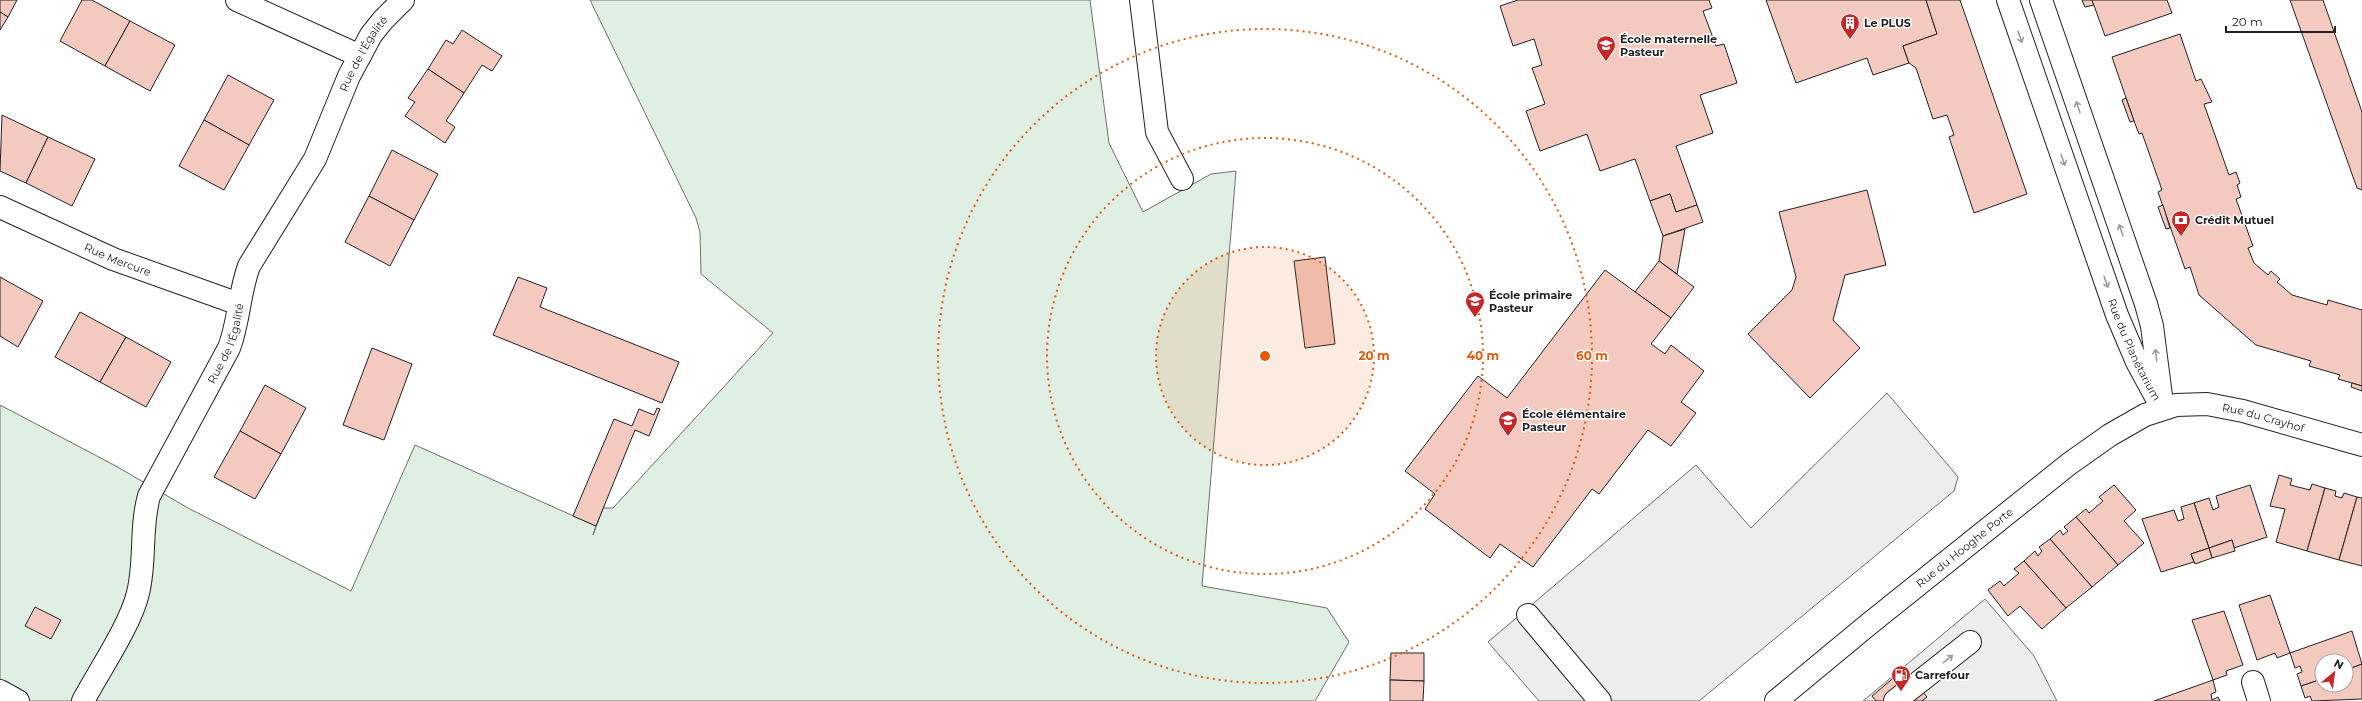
<svg xmlns="http://www.w3.org/2000/svg" width="2362" height="701" viewBox="0 0 2362 701" font-family="Montserrat,sans-serif">
	<rect width="100%" height="100%" fill="#fff"/>
	<!-- green -->
	<path fill="#e0efe3" stroke="#6f6f6f" d="M590,0h500l19,143 34,69 68,-38 25,-3 -34,415 125,22 22,34 -34,59h-1315v-296l114,60 74,43 163,83 64,-146 181,81 -3,9 10,-27h10l160,-175 -72,-59 -1,-42 -4,-14z"/>
	<!-- parking -->
	<g fill="#ededed" stroke="#6f6f6f">
		<path d="M1887,393l71,84 -4,14 -255,210h-160l-51,-59 208,-177 55,63z"/>
		<path d="M1985,599l49,57 23,45h-194z"/>
	</g>
	<!-- building -->
	<g fill="#f3c9c0" stroke="#222">
		<path d="M0,0h17l-9,17 -8,-5z"/>
		<path d="M82,0h10l38,21 -25,45 -45,-25z"/>
		<path d="M1518,0h191l3,8 -9,3 13,35 8,-2 13,39 -37,12 13,38 -37,13 21,59 -21,7 -6,-18 -20,7 -15,-42 -35,12 -13,-37 -47,17 -14,-40 19,-7 -13,-36 10,-3 -8,-26 -21,7 -13,-40z"/>
		<path d="M1766,0h160l11,34 -34,12 6,17 -36,12 -6,-17 -71,25z"/>
		<path d="M1926,0h34l67,194 -53,19 -25,-76 5,-2 -7,-20 -14,4 -17,-51 -7,-5 -6,-17 34,-12z"/>
		<path d="M2082,0h10l2,5 -9,2z"/>
		<path d="M2092,0h75l5,13 -67,23z"/>
		<path d="M2290,0h33l39,112v78l-5,-2z"/>
		<path d="M0,12l8,5 -8,13z"/>
		<path d="M130,21l45,24 -25,46 -45,-25z"/>
		<path d="M462,30l40,26 -10,15 -10,-6 -18,28 -36,-24 18,-29 7,4z"/>
		<path d="M2180,34l16,47 5,-2 11,23 -8,2 25,71 7,-3 4,11 -3,2 4,12 -5,2 17,47 -5,2 6,15 14,12 3,-4 9,8 -3,3 15,13 35,10 1,-5 34,10v76l-24,-7 2,-4 -31,-9 2,-5 -55,-16 -57,-50 -9,-28 -5,2 -27,-77 4,-2 -20,-57 -3,1 -5,-13 -22,-64z"/>
		<path d="M428,69l36,24 -18,28 9,6 -10,16 -40,-27 10,-14 -7,-4z"/>
		<path d="M228,75l46,25 -25,45 -45,-25z"/>
		<path d="M2126,98l8,23 -4,1 -8,-22z"/>
		<path d="M2,115l46,22 -22,46 -26,-12z"/>
		<path d="M204,120l45,25 -25,45 -45,-24z"/>
		<path d="M48,137l47,22 -23,47 -46,-23z"/>
		<path d="M392,150l46,24 -24,46 -45,-24z"/>
		<path d="M1867,190l19,75 -41,10 -12,45 27,28 -50,50 -62,-64 44,-44 4,-13 -17,-65z"/>
		<path d="M1670,194l6,18 21,-7 6,17 -40,14 -13,-35z"/>
		<path d="M369,196l45,24 -24,46 -45,-24z"/>
		<path d="M2163,205l7,23 -4,1 -8,-22z"/>
		<path d="M1685,229l-8,45 -18,-13 4,-25z"/>
		<path d="M1325,257l10,87 -30,4 -11,-87z"/>
		<path d="M1659,261l35,26 -23,31 -36,-26z"/>
		<path d="M1605,270l66,48 -20,26 14,10 6,-9 33,26 -23,31 15,11 -25,33 -23,-16 -49,64 -7,-5 -59,78 -33,-23 -10,14 -65,-49 10,-15 -30,-23 73,-95 29,22z"/>
		<path d="M0,277l43,24 -25,46 -18,-11z"/>
		<path d="M518,277l29,11 -7,19 139,55 -17,41 -169,-68z"/>
		<path d="M80,312l46,25 -26,45 -45,-25z"/>
		<path d="M126,337l45,25 -25,45 -46,-25z"/>
		<path d="M372,348l40,16 -28,76 -41,-15z"/>
		<path d="M2352,383l10,3v5l-11,-4z"/>
		<path d="M265,385l41,23 -25,46 -41,-23z"/>
		<path d="M657,408l3,1 -11,27 -14,-6 -39,96 -23,-10 41,-97 18,7 7,-17 15,6z"/>
		<path d="M240,431l41,23 -26,45 -41,-22z"/>
		<path d="M2279,475l13,4 -2,6 20,5 2,-6 13,4 -18,63 -31,-9 9,-33 -15,-3z"/>
		<path d="M2114,485l22,25 -12,11 20,22 -26,22 -42,-48 10,-8 3,4 14,-12 -4,-4z"/>
		<path d="M2250,485l17,52 -33,11 -2,-8 -23,8 -15,-45 15,-5 4,12 6,-3 -3,-11z"/>
		<path d="M2325,488l11,3 -1,5 7,2 2,-5 13,4 -18,63 -32,-9z"/>
		<path d="M2357,497l5,1v68l-23,-6z"/>
		<path d="M2194,503l15,45 -18,6 3,8 -33,10 -19,-53 32,-9 4,11 6,-2 -3,-12z"/>
		<path d="M2076,517l42,48 -26,22 -42,-48 10,-9 3,5 5,-4 -4,-4z"/>
		<path d="M2050,539l42,48 -26,21 -42,-47 11,-10 3,5 4,-5 -3,-4z"/>
		<path d="M2232,540l3,11 -23,7 -3,-10z"/>
		<path d="M2209,548l3,10 -17,6 -4,-10z"/>
		<path d="M2024,561l42,47 -24,21 -22,-23 -12,10 -20,-26 12,-9 4,5 15,-13 -5,-4z"/>
		<path d="M2270,595l20,58 -13,5 -2,-5 -18,7 -18,-55z"/>
		<path d="M35,607l26,13 -10,19 -26,-13z"/>
		<path d="M2224,611l19,54 -17,6 1,4 -14,5 -21,-60z"/>
		<path d="M2352,631l10,33 -16,6v-9h-24v18l-21,7 -4,-12 5,-2 -2,-6 -5,2 -5,-15z"/>
		<path d="M1391,653h33v28l-34,-1z"/>
		<path d="M2362,664v35l-50,2 -2,-5 -5,2 -4,-12 21,-7v6h24v-15z"/>
		<path d="M1904,669l23,28 -5,4h-46l-4,-5z"/>
		<path d="M1390,680l34,1 -1,20h-33z"/>
		<path d="M2213,680l3,12 -5,2 1,6 6,-3 2,4h-66z"/>
	</g>
	<g fill="none" stroke-linecap="round" stroke-linejoin="round">
		<!-- minor casing -->
		<g stroke="#222" stroke-width="24">
			<g id="minor">
				<path d="M237,0l123,56"/>
				<path d="M1141,0l16,132 25,47"/>
				<path id="s1" d="M2008,0l109,315 20,47 25,46"/>
				<path d="M2041,0l105,304 6,22 9,70"/>
				<path id="s2" d="M0,207l113,52 126,45"/>
				<path d="M1528,615l72,86"/>
				<path d="M2253,682l6,19"/>
				<path d="M0,691l18,10"/>
				<path id="s3" d="M83,701c16,-30 48,-77 55,-108 8,-32 2,-65 11,-97l80,-148c10,-26 10,-55 20,-82l66,-107 34,-83 22,-41 12,-15 20,-20"/>
				<path id="s4" d="M1776,701l93,-77 200,-160 41,-29 35,-20 31,-10 31,-1 36,7 119,34"/>
				<path d="M1895,701l75,-59"/>
			</g>
		</g>
		<!-- minor -->
		<use href="#minor" stroke="#fff" stroke-width="22"/>
	</g>
	<!-- one-way arrows -->
	<defs><path id="oneway-shaft" d="M-6 0H5M1.5-3L5.5 0L1.5 3" fill="none" stroke-width="1.6" stroke-linecap="round" stroke-linejoin="round"/></defs>
	<g stroke="#9c9c9c">
		<use href="#oneway-shaft" transform="translate(2020 37) rotate(71)"/>
		<use href="#oneway-shaft" transform="translate(2078 107) rotate(-109)"/>
		<use href="#oneway-shaft" transform="translate(2063 160) rotate(71)"/>
		<use href="#oneway-shaft" transform="translate(2121 230) rotate(-109)"/>
		<use href="#oneway-shaft" transform="translate(2106 282) rotate(71)"/>
		<use href="#oneway-shaft" transform="translate(2156 355) rotate(-97)"/>
		<use href="#oneway-shaft" transform="translate(1948 659) rotate(-38)"/>
	</g>
	<!-- distance rings -->
	<circle cx="1265" cy="356" r="109" fill="#e8590c" fill-opacity=".12"/>
	<g fill="none" stroke="#e8590c" stroke-width="2" stroke-dasharray="2 4">
		<circle cx="1265" cy="356" r="109"/>
		<circle cx="1265" cy="356" r="218"/>
		<circle cx="1265" cy="356" r="327"/>
	</g>
	<!-- icons -->
	<defs>
		<g id="building-pin" transform="scale(1)"><path d="M0 17L-7.5 6A9.5 9.5 0 1 1 7.5 6Z" fill="#c62828" stroke="#fff"/><path d="M-4-6H4V6H1V3H-1V6H-4ZM-2.5-4.3h1.7v1.8h-1.7ZM.8-4.3h1.7v1.8H.8ZM-2.5-1h1.7V.8h-1.7ZM.8-1h1.7V.8H.8Z" fill="#fff"/></g>
		<g id="school-pin" transform="scale(1)"><path d="M0 17L-7.5 6A9.5 9.5 0 1 1 7.5 6Z" fill="#c62828" stroke="#fff"/><path d="M0-5L7-2L0 1L-7-2ZM-4 1L0 2.5L4 1V4Q0 6-4 4Z" fill="#fff"/></g>
		<g id="bank-pin" transform="scale(1)"><path d="M0 17L-7.5 6A9.5 9.5 0 1 1 7.5 6Z" fill="#c62828" stroke="#fff"/><path d="M-6-4H6V4H-6ZM0-2.3a2.3 2.3 0 1 0 0 4.6a2.3 2.3 0 1 0 0-4.6Z" fill="#fff"/></g>
		<g id="fuel-pin" transform="scale(1)"><path d="M0 17L-7.5 6A9.5 9.5 0 1 1 7.5 6Z" fill="#c62828" stroke="#fff"/><path d="M-5.5-6h7V0h2V4h1.3V-2.5L3-4.5l.8-.8L6-3V5H2.5V1h-1V6h-7ZM-4.2-4.7v3.2H.2V-4.7Z" fill="#fff"/></g>
	</defs>
	<g fill-rule="evenodd">
		<use href="#building-pin" x="1850" y="23"/>
		<use href="#school-pin" x="1606" y="45"/>
		<use href="#bank-pin" x="2181" y="220"/>
		<use href="#school-pin" x="1475" y="301"/>
		<use href="#school-pin" x="1508" y="420"/>
		<use href="#fuel-pin" x="1901" y="675"/>
	</g>
	<g text-anchor="middle" stroke-width="3" stroke-linejoin="round" paint-order="stroke">
		<!-- poi labels -->
		<g font-size="11" font-weight="bold" fill="#222" stroke="#fff" text-anchor="start">
			<text x="1864" y="27">Le PLUS</text>
			<text x="1620" y="43">École maternelle<tspan x="1620" dy="13">Pasteur</tspan></text>
			<text x="2195" y="224">Crédit Mutuel</text>
			<text x="1489" y="299">École primaire<tspan x="1489" dy="13">Pasteur</tspan></text>
			<text x="1522" y="418">École élémentaire<tspan x="1522" dy="13">Pasteur</tspan></text>
			<text x="1915" y="679">Carrefour</text>
		</g>
		<!-- street labels -->
		<g font-size="11" fill="#222" stroke="#fff">
			<text dy="4" stroke="none"><textPath href="#s3" startOffset="714">Rue de l'Égalité</textPath></text>
			<text dy="4" stroke="none"><textPath href="#s2" startOffset="129">Rue Mercure</textPath></text>
			<text dy="4" stroke="none"><textPath href="#s3" startOffset="391">Rue de l'Égalité</textPath></text>
			<text dy="4" stroke="none"><textPath href="#s1" startOffset="372">Rue du Planétarium</textPath></text>
			<text dy="4" stroke="none"><textPath href="#s4" startOffset="589">Rue du Crayhof</textPath></text>
			<text dy="4" stroke="none"><textPath href="#s4" startOffset="243">Rue du Hooghe Porte</textPath></text>
		</g>
	</g>
	<circle cx="1265" cy="356" r="6" fill="#e8590c" stroke="#fff" stroke-width="2"/>
	<g font-size="12" text-anchor="middle" font-weight="bold" fill="#e8590c" stroke="#fff" stroke-width="3" stroke-linejoin="round" paint-order="stroke">
		<text x="1374" y="360">20 m</text>
		<text x="1483" y="360">40 m</text>
		<text x="1592" y="360">60 m</text>
	</g>
	<!-- north arrow -->
	<g transform="translate(2334 673) rotate(29)"><circle r="19" fill="#ffffff" stroke="#a7a7a7"/>
	<path d="M0-3L7 15L0 10L-7 15Z" fill="#c62828"/>
	<text y="-6" font-size="11" font-weight="bold" text-anchor="middle" fill="#222222">N</text>
	</g>
	<!-- scale -->
	<path d="M2226 26v6h109v-6" fill="none" stroke="#222222" stroke-width="2"/>
	<text x="2232" y="26" font-size="12" fill="#222222" stroke="#ffffff" stroke-width="3" paint-order="stroke">20 m</text>
</svg>
